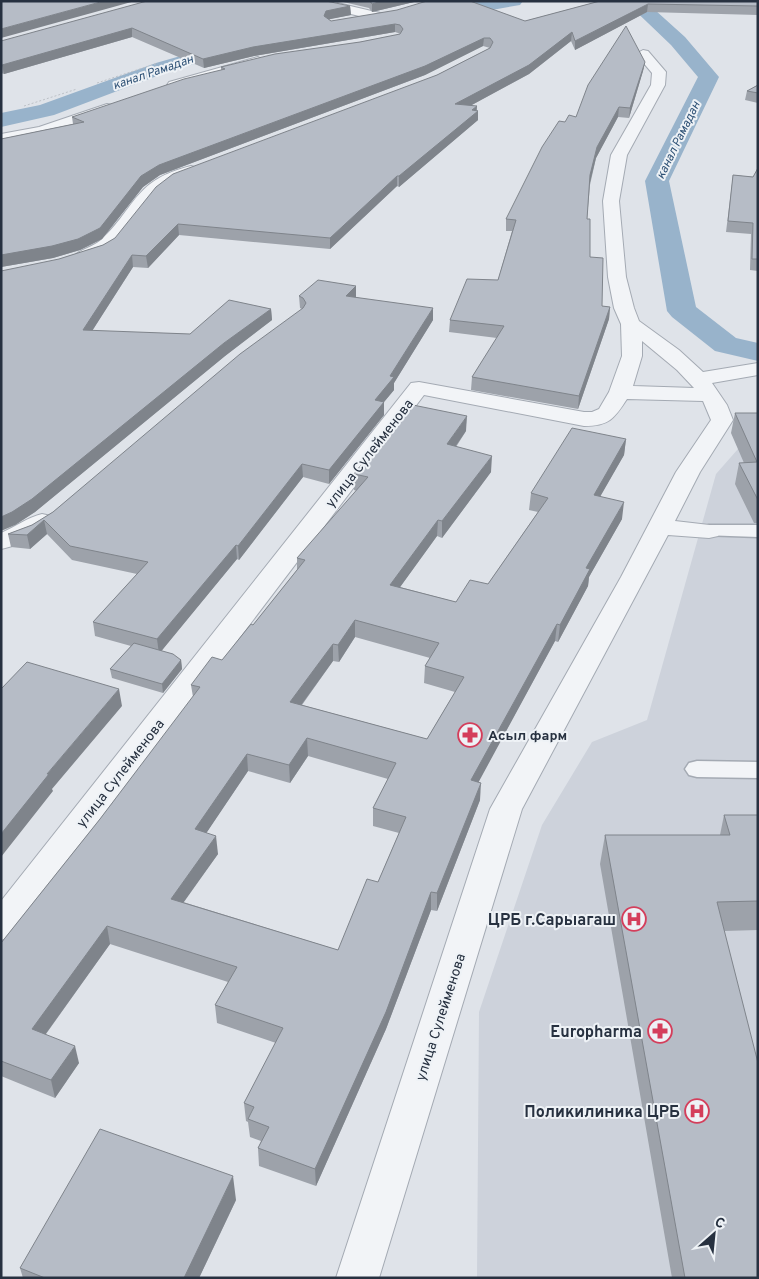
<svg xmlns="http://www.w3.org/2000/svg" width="759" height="1279" viewBox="0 0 759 1279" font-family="Overpass,sans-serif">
	<rect width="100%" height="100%" fill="#dfe3e9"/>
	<!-- built -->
	<path fill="#cdd2db" d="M745,441h13v837h-281l2,-266 63,-187 50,-83 55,-22 69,-246z"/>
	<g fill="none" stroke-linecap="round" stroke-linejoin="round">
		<!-- canal -->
		<g fill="#98b3cb" fill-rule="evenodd">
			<path d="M482,1h41l-3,4 -6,1 -84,15 -6,-1 -3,-4 3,-4 6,-1z"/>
			<path d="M625,1h20l40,36 34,40 -50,104 27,126 40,31 22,5v18l-43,-10 -43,-34 -5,-6 -22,-130 53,-104 -27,-32z"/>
			<path d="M240,39l7,2 3,4 -3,4 -77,22 -116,44 -53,12v-14l39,-8 116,-42z"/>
		</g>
		<!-- lane casing -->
		<g stroke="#a4aab3" stroke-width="3">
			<g id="lane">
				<path d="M709,525h49v12l-56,-2 -3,-4 3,-4z"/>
				<path d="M697,761l61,1v16l-61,-1 -8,-2 -4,-6 4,-6z"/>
			</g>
		</g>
		<!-- street casing -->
		<g stroke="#a4aab3" stroke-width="2">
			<g id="street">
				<path d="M307,1h22l51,12 2,3 -6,4 -67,-16z"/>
				<path d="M643,50l5,1 18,21 -1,13 -38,70 -8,46 7,76 8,31 5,13 40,29 24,22 55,-9v12l-46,8 15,22 6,15 -33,52 -25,49 43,5 3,5 -3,5 -9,2 -41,-3 -146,274 -143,469h-43l154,-469 131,-232 55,-105 35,-52 -8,-19 -76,-2c-13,20 -18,27 -43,27l-160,-31 -411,541 -12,4v-39l410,-518 8,-1 165,30h8l7,-3 10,-17 13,-36 -1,-32 -7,-16 -6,-31 -5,-76 8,-46 40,-70 1,-12 -16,-19zM642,341l35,29 17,18 -61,-2 9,-30z"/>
				<path d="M258,57l7,4 -2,3 -89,25 -7,-4 2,-3z"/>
				<path d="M107,104l5,1 2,3 -2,3 -65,23 -46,10v-10l38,-7z"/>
				<path d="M191,166l6,2 2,3 -2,3c-12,5 -26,8 -36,16 -25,20 -48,81 -86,72l-3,-4c6,-8 21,-11 29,-18 36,-34 33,-60 90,-74z"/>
				<path d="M42,514l9,2 3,5c-10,15 -35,24 -53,28v-16c14,-6 27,-16 41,-19z"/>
			</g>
		</g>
		<!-- path -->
		<g stroke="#bdc1c7" stroke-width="1" stroke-dasharray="2 2" stroke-linecap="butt">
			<path d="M97,83l61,-20"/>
			<path d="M24,106l53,-17"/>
		</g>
		<!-- lane -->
		<use href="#lane" fill="#f2f4f7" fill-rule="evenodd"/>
		<!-- street -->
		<use href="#street" fill="#f2f4f7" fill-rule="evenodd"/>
	</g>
	<!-- wall -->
	<g fill="#9da2aa" fill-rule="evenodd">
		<path d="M339,1h83l-8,1 -42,10 -3,-4z"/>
		<path d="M600,1h158v14l-111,-3 -72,38 -4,-9 -42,33 -59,32h7v4l1,1v9l-79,67 -2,-1 -67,63 -151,-14 -31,33 -15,-1 -41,64 98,3 81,-25 1,11 -47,36 -190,156 -20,13 44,-266 44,-14 387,-197 -7,-2 -58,29 -265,100 -17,12 -41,52 -22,11 -27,8 -52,9v-128l72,-15 -1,-7 149,-47v-3l139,-25 41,-8 -6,-2 -141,24 -50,12 -72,-31 -128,37 -3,-1v-32l349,-35 1,9 -22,4 2,2h194z"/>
		<path d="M645,62l-2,9 -14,47 -11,-1 -22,41 -6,27 -3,34 3,38 12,49 8,1 -1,12 -31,90 -107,-19 1,-13 25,-39 -48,-6 1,-12 48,-40 14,-49h-6v-12l59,-97 11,-5z"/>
		<path d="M758,85v18l-13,-3 2,-9z"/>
		<path d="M758,168v103l-8,-1 1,-36 -25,-2 7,-57 20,2z"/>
		<path d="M299,296l57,1 77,23 -39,63v7l-10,12v13l-55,69 -26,-7 -64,83 -2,-1 -76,92 20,9 1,9 -19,24 -51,-15 -2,-9 21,-23 -36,-10 -2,-14 44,-48 -65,-14 -25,-26 -17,15 -19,-2 -3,-13 24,-9 21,-13 249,-203 -2,-1z"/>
		<path d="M735,413h23v110h-4l-19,-39 4,-21h5l-13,-30z"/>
		<path d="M466,431l-10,16 35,25 -49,66 -5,-2 -37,51 56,15 32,-18 50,-72 -9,-2 2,-17 95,-54 -2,16 -24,41 22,23 -33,58 -1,9 -30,56 -3,-1 -77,141 2,18 -43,111 -6,-1 -45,119 -70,157 -57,-20 -1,-18 3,-7 -11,-4 -2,-15 -2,-1 -2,-18 32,-60 -59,-20 -2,-18 13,-23 -118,-38 -64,90 33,29 -24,35 -54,-22v-133l99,-124 93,-122 -2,-12 31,-25 31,-35 44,-55v-12l60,-67 -3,-1v-16zM355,637l75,21 -5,8 -1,17 31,9 -28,47 -125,-34 31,-44 6,1zM308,756l80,23 -15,29v18l26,7 -21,49 -40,68 -155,-48 35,-48 -12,-21 42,-62 42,12z"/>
		<path d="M724,815h34v115l-34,1 34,347h-86l-72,-414 5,-29h115z"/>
		<path d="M236,1200l-37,78h-176l-3,-10z"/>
	</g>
	<!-- shaded-wall -->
	<g fill="#7f848b">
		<path d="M104,1h31l-134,37v-9z"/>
		<path d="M382,1h40l-8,1 -42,10v-8z"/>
		<path d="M648,4l-1,8 -72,38v-9z"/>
		<path d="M350,6l1,9 -25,5 -2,-4 2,-5z"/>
		<path d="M395,24v8l-141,24 -50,12 -1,-9 50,-12z"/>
		<path d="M132,28v9l-128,37 -2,-9z"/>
		<path d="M572,32l-1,9 -42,33 -74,40v-10z"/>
		<path d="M484,38l-1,8 -58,29 -265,100 -17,12 -41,52 -22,11 -27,8 -52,9v-12l140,-79 18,-11z"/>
		<path d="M645,62l-2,9 -14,47 1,-10z"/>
		<path d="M477,106l-1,6 2,-1v9l-79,67v-11z"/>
		<path d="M619,107l-1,10 -22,41 -7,28 1,-11 7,-28z"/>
		<path d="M397,176v10l-67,63v-11z"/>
		<path d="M178,224l1,11 -31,33 -2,-12z"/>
		<path d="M132,255l1,12 -48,75 -2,-12z"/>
		<path d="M356,286v12l-10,-2z"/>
		<path d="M610,307l-1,12 -31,90 1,-13z"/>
		<path d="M433,308v12l-39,63v7l-10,12v13l-55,69v-14l46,-70z"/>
		<path d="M271,309l1,11 -47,36 -190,156 -20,13 -14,6v-14l223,-174z"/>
		<path d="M467,416l-1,15 -20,29 1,-16z"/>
		<path d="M626,439l-2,16 -32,56 2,-16z"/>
		<path d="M492,456l-1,16 -49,66v-17z"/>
		<path d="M302,464l1,13 -64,83 -1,-14z"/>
		<path d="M624,502l-2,17 -33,58 -1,9 -30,56 2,-17 26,-57z"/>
		<path d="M44,520l3,14 -17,15 -3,-14z"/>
		<path d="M438,520l-1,16 -47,65v-16z"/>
		<path d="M236,545l1,14 -78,95 -2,-15z"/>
		<path d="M355,620v17l-16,25 -1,-17z"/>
		<path d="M557,624l-2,17 -85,157 1,-18z"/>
		<path d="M333,644v17l-42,58 -1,-17z"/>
		<path d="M181,660l1,9 -19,24 -1,-9z"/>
		<path d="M119,689l3,17 -70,83 1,2 -52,66v-23l46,-60z"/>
		<path d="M307,738l1,18 -18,27 -1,-18z"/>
		<path d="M247,754l1,17 -51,76 -2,-18z"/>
		<path d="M481,783l-1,17 -43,111v-18z"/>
		<path d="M216,836l2,18 -44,62 -3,-17z"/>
		<path d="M431,892v18l-45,119 -70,157 -1,-17z"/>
		<path d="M107,926l3,18 -73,102 -5,-17z"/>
		<path d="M75,1046l4,17 -24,35 -4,-18z"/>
		<path d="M233,1176l3,24 -37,78h-15z"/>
	</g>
	<!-- building -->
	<g fill="#b6bcc6" stroke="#7f848b" fill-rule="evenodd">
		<path d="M1,1h103l-103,28z"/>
		<path d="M147,1h179l24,5 -24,5 -2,5 7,5 66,-11 30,-9h43l55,20 75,-20h158v5l-110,-2 -73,37 -3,-9 -43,33 -74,39 22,2 -5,4 6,1 -79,65h-2l-67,62 -152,-14 -32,32 -14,-1 -49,75 107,4 39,-34 42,9 -47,34 -192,156 -20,13 -11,5v-246l58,-12 44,-14 12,-7 41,-51 17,-13 264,-99 53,-27 3,-6 -3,-4h-6l-59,28 -266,99 -18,11 -41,52 -22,11 -26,7 -51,9v-116l83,-17 -12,-5 112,-38 41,-10 -4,-2 54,-13 85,-12 40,-8 3,-5 -3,-4 -5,-1 -142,23 -50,12 -71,-31 -130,37 -1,-1v-23z"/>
		<path d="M370,1h12l-10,3z"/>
		<path d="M626,26l19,36 -15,46 -11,-1 -22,40 -7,28 -3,44h3v38l13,1 -1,48 8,1 -31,89 -107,-19 32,-51 -54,-6 17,-41 31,1 18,-60 -10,-1 36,-72 17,-26 6,1 4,-7 7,2 12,-32z"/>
		<path d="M758,85v8l-11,-2z"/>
		<path d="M758,168v91h-6l1,-36 -25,-2 5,-46 20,2z"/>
		<path d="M318,280l38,6 -10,10 87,12 -43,68 4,1 -19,23 9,2 -55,68 -27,-6 -64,82 -2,-1 -79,94 -64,-17 55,-60 -78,-16 -26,-26 -17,15 -19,-1 24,-9 21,-13 187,-158 63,-46 3,-5 -3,-5 -4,-2z"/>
		<path d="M408,404l59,12 -20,28 45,12 -50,65 -4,-1 -48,65 66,17 14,-22 18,4 60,-86 -17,-5 41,-65 54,11 -32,56 30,7 -38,66 4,1 -30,56 -3,-1 -86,156 10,3 -44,110 -6,-1 -45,120 -71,157 -57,-21 11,-21 -21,-8 6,-12 -10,-4 39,-75 -68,-23 22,-38 -130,-41 -75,103 43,17 -24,34 -50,-19v-118l99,-124 100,-132 -9,-2 21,-28 10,3 29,-36 2,1 52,-65 -8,-2 71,-81 -14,-3zM355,620l84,23 -14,23 39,11 -37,62 -137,-37 43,-58 5,1zM307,738l89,25 -23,45 33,9 -28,65 -11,-3 -29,71 -167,-51 45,-63 -21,-7 52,-75 42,11z"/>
		<path d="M735,413h23v87l-19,-37 18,-1z"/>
		<path d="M134,643l39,11 8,6 -19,24 -52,-15z"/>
		<path d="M27,662l92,27 -72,85h2l-48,60v-145z"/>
		<path d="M724,815h34v86l-41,1 41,161v215h-73l-80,-443h125z"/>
		<path d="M100,1129l133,47 -49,102h-139l-25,-10z"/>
	</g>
	<!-- icons -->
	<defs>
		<g id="pharmacy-ring" transform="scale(1.25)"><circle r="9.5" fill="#eef2f6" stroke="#d43e5b" stroke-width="1.5"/><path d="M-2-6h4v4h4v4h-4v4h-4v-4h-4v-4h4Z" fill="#d43e5b"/></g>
		<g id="hospital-ring" transform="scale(1.25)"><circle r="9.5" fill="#eef2f6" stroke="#d43e5b" stroke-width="1.5"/><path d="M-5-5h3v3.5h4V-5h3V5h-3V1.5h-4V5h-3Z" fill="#d43e5b"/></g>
	</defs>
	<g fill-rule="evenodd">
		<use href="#pharmacy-ring" x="470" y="735"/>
		<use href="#hospital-ring" x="634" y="919"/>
		<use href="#pharmacy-ring" x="660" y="1031"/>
		<use href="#hospital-ring" x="697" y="1111"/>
	</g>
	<g text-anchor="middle" stroke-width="4" stroke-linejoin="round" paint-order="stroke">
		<!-- far-water labels -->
		<g font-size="12" font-style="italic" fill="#2f5276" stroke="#eef2f6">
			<text transform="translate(153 72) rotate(-19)" y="4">канал Рамадан</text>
			<text transform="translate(678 140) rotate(-64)" y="4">канал Рамадан</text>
		</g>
		<!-- street labels -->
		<g font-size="14" fill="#273140" stroke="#eef2f6">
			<text transform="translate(369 453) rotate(-52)" y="5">улица Сулейменова</text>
			<text transform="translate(120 773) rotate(-52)" y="5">улица Сулейменова</text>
			<text transform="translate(440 1017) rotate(-72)" y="5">улица Сулейменова</text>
		</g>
		<!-- poi labels -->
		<g font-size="14" font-weight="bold" fill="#273140" stroke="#eef2f6" text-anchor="start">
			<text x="488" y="740">Асыл фарм</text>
		</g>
		<!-- near-poi labels -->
		<g font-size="16" font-weight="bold" fill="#273140" stroke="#eef2f6" text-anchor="end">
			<text x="616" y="925">ЦРБ г.Сарыагаш</text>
			<text x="642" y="1037">Europharma</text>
			<text x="680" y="1117">Поликилиника ЦРБ</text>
		</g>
	</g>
	<!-- border -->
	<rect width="759" height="1279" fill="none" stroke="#273140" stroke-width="5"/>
	<!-- north arrow -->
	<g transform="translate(714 1234) rotate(27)" stroke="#eef2f6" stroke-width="4" paint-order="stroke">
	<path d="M0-4L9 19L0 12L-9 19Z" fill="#273140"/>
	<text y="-8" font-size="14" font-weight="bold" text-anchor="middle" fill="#273140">С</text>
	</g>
</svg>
